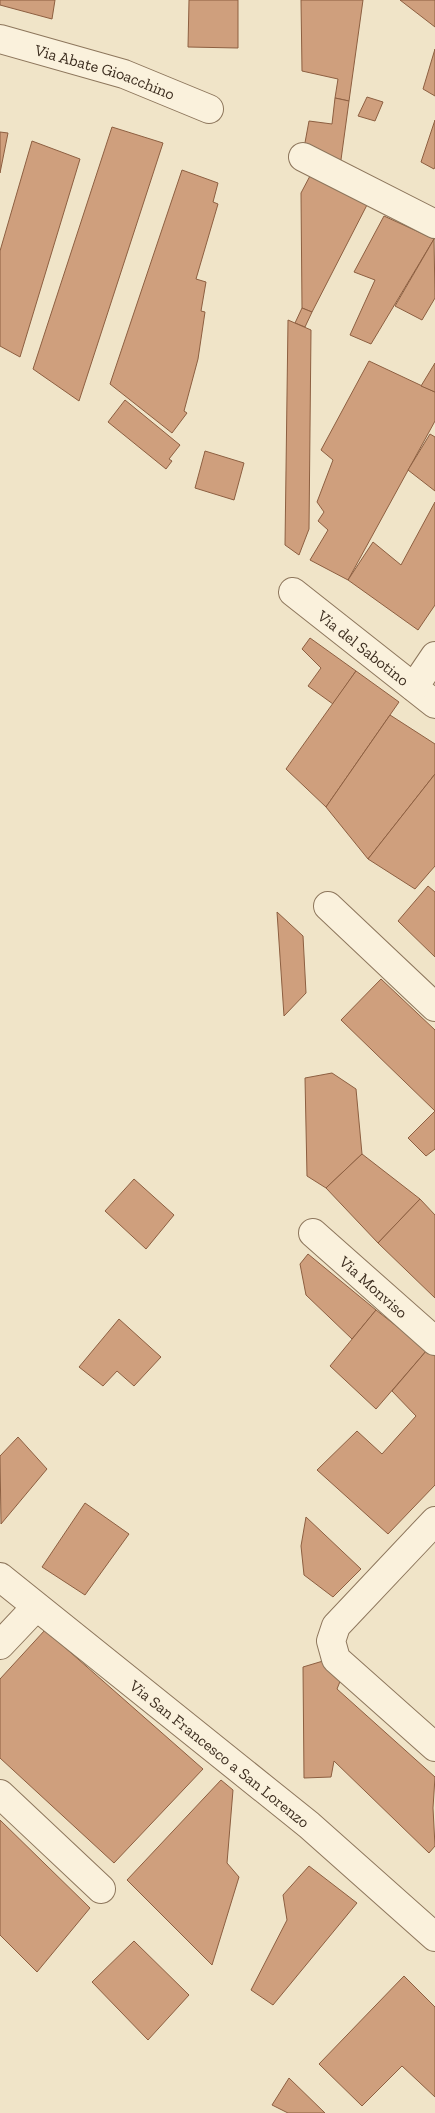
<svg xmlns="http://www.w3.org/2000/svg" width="435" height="2113" viewBox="0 0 435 2113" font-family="'Zilla Slab',serif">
	<rect width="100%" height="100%" fill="#f0e4c8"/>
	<!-- building -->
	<g fill="#cf9f7d" stroke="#8d5f41">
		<path d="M0,0h55l-3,19 -52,-14z"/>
		<path d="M189,0h49v48l-50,-1z"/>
		<path d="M301,0h62l-14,101 -14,-3 3,-19 -36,-8z"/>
		<path d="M400,0h35v27z"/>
		<path d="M435,49v47l-12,-7z"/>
		<path d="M367,97l16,5 -8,19 -17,-5z"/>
		<path d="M335,98l14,3 -9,66 -36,-19 5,-27 23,3z"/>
		<path d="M435,120v47l-1,2 -13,-7z"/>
		<path d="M112,127l51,16 -84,258 -46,-32z"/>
		<path d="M0,132l8,1 -8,40z"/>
		<path d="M32,141l48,18 -60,198 -20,-11v-95z"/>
		<path d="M182,170l36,13 -5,19 5,2 -22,75 10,3 -5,29 4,1 -7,47 -14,52 3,2 -15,20 -62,-49z"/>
		<path d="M311,174l57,29 -56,109 -10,-4 -1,-115z"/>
		<path d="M384,216l50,23 -63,105 -21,-9 25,-55 -21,-8z"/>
		<path d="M434,239l1,59 -13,22 -27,-14z"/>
		<path d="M302,308l10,4 -7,15 -10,-4z"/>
		<path d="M288,320l23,10 -2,199 -10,26 -14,-10z"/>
		<path d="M369,361l66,31v29l-87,159 -38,-20 18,-30 -10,-9 6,-9 -7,-10 16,-42 -12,-10z"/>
		<path d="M435,363v29l-14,-6z"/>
		<path d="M125,400l55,45 -11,14 3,2 -6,8 -58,-47z"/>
		<path d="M430,434l5,3v54l-27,-21z"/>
		<path d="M205,451l39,12 -10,37 -39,-12z"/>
		<path d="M435,502v103l-17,25 -70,-50 25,-38 28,23z"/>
		<path d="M310,638l46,33 -23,33 -25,-18 13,-18 -19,-19z"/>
		<path d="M356,671l43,31 -73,105 -40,-38z"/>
		<path d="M390,715l45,29v30l-67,85 -42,-52z"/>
		<path d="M435,774v92l-20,23 -47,-30z"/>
		<path d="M428,886l7,6v65l-37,-36z"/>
		<path d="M277,912l26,24 3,57 -22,23z"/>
		<path d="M381,979l54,51v81l-94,-91z"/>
		<path d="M332,1073l24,16 6,65 -36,34 -19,-12 -2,-98z"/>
		<path d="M435,1111v38l-9,7 -18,-18z"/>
		<path d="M362,1154l58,45 -42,44 -52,-55z"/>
		<path d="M134,1179l40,36 -28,34 -41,-38z"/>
		<path d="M420,1199l15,16v83l-57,-55z"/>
		<path d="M308,1254l68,56 -24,29 -46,-44 -6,-31z"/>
		<path d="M376,1310l51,40 -51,59 -46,-43z"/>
		<path d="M119,1319l42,38 -27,29 -17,-15 -14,15 -24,-19z"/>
		<path d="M427,1350l8,6v129l-47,49 -71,-64 40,-39 25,23 34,-38 -24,-25z"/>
		<path d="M18,1437l29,32 -46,55 -1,-68z"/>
		<path d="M85,1503l44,31 -44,61 -43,-28z"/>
		<path d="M306,1517l55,52 -28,28 -29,-22 -3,-29z"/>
		<path d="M45,1630l158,139 -89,94 -114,-105v-79z"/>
		<path d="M323,1661l18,18 -4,10 98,88 -2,31 2,38 -6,7 -95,-92 -3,16 -27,1 -1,-111z"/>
		<path d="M221,1780l12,10 -6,73 12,14 -27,88 -85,-85z"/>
		<path d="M0,1820l90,88 -53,64 -37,-37z"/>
		<path d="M309,1866l48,37 -84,102 -22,-15 36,-70 -4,-25z"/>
		<path d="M134,1941l55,54 -41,45 -56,-58z"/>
		<path d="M404,1976l31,31v90l-33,-31 -40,40 -43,-42z"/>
		<path d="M289,2078l36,35h-37l-16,-8z"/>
	</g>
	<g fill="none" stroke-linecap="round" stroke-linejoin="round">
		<!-- minor casing -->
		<g stroke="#8d765c" stroke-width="30">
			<g id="minor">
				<path id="s1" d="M0,39l124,35 85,35"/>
				<path d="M303,157l132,67"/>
				<path id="s2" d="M293,592l142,112"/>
				<path d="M414,687l21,-31"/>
				<path d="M328,906l107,101"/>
				<path id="s3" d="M313,1233l122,108"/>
				<path d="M435,1521l-99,105 -5,15 5,18 99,88"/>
				<path id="s4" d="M0,1577l309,248 126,112"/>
				<path d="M0,1645l36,-38"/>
				<path d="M0,1794l101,95"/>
			</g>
		</g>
		<!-- minor -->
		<use href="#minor" stroke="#faf1dc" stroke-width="28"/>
	</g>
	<g text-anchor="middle" stroke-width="4" stroke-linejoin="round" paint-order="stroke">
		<!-- street labels -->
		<g font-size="16" fill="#3d2e20" stroke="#f7eed8">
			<text dy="6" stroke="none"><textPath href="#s1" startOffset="110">Via Abate Gioacchino</textPath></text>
			<text dy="6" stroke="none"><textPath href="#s2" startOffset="90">Via del Sabotino</textPath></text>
			<text dy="6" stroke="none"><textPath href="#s3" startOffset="81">Via Monviso</textPath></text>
			<text dy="6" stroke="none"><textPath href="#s4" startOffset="282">Via San Francesco a San Lorenzo</textPath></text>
		</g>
	</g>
</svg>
